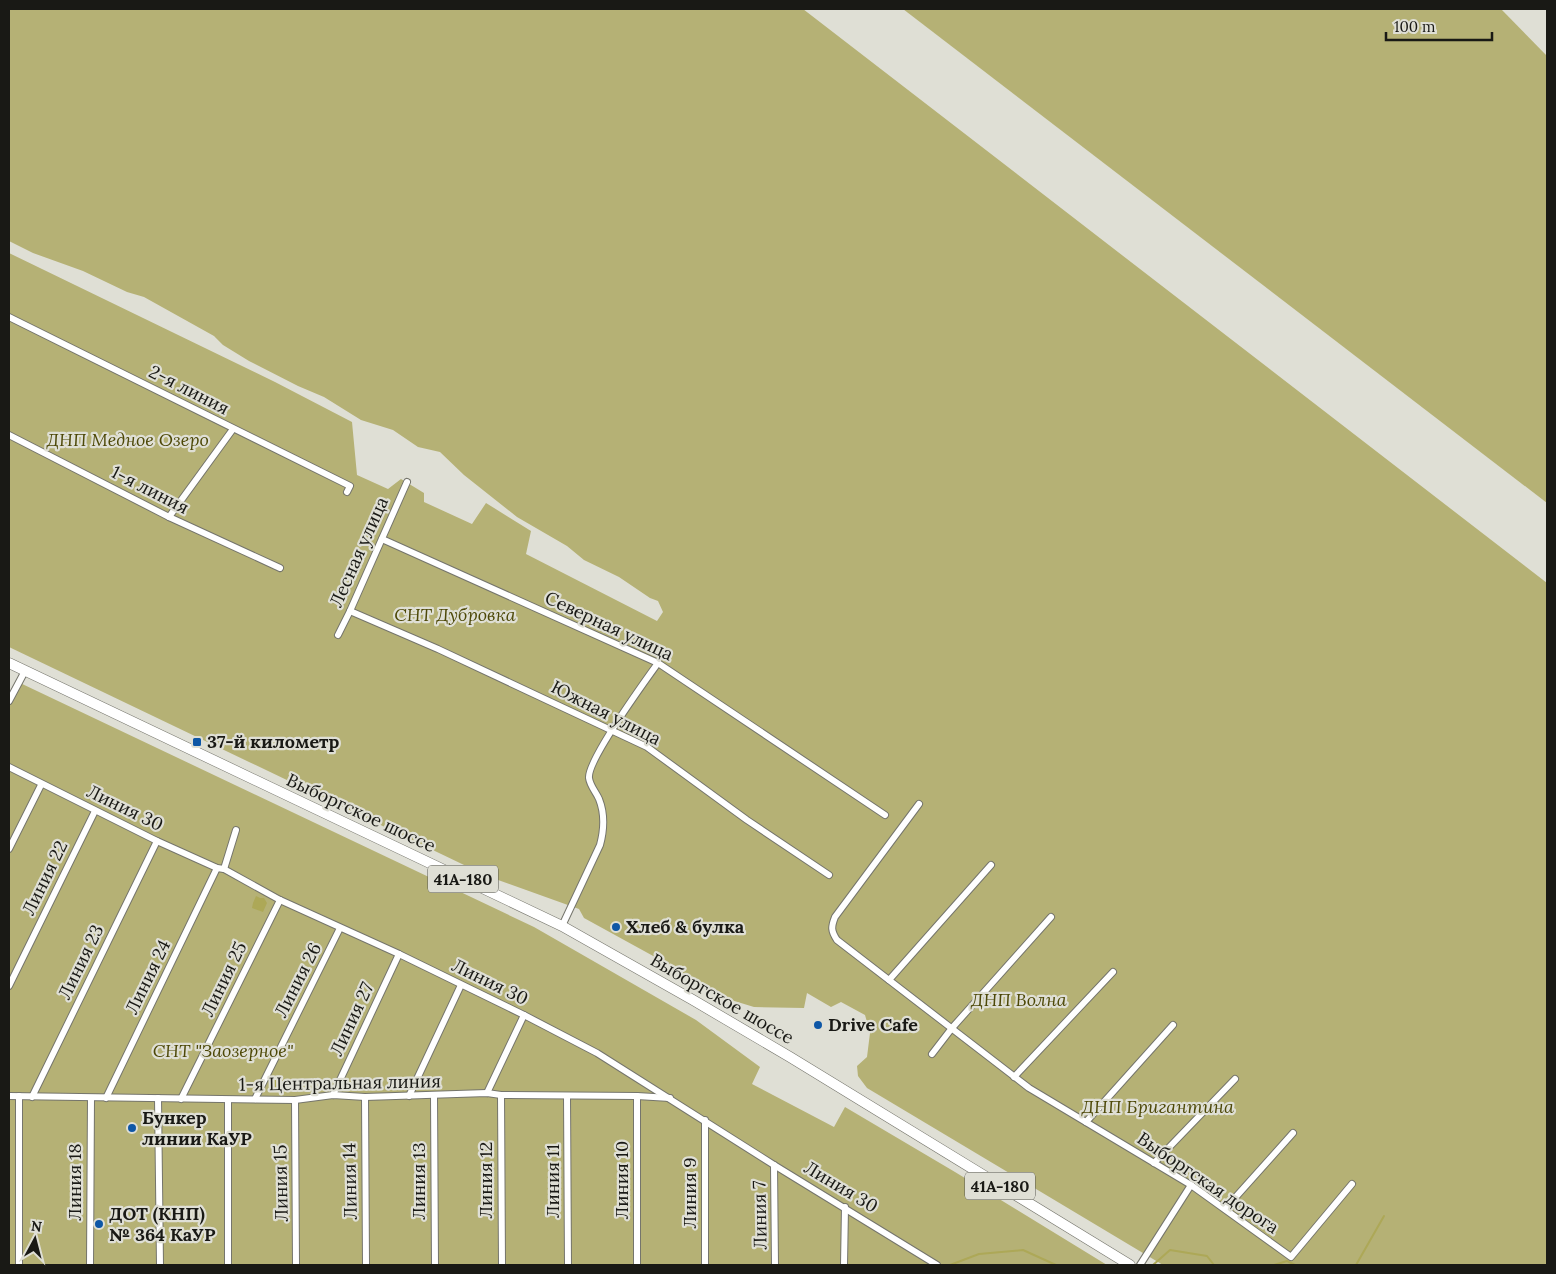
<svg xmlns="http://www.w3.org/2000/svg" width="1556" height="1274" viewBox="0 0 1556 1274" font-family="Lora,serif">
	<rect width="100%" height="100%" fill="#dfdfd5"/>
	<!-- green -->
	<g fill="#b5b175">
		<path d="M9,9h794l744,574v682h-384l-296,-177 -9,-12 -1,-10 10,-9 3,-24 -5,-18 -24,-13 -10,5 -24,-14 -3,15 -50,-1 -36,-11 -63,-39 -71,-39 -5,-9 -92,-33 -478,-229v-394l266,129 77,40 5,53 31,14 13,-10 23,14v9l48,22 14,-21 45,28 -5,23 131,67 6,-9 -5,-11 -8,-3 -31,-21 -35,-17 -17,-14 -50,-29 -53,-42 -24,-23 -22,-5 -25,-17 -32,-10 -37,-23 -26,-11 -49,-25 -26,-16 -9,-9 -70,-39 -17,-5 -44,-21 -50,-18 -24,-12z"/>
		<path d="M903,9h598l46,47v447z"/>
		<path d="M18,682l516,245 162,93 64,47 -8,17 82,43 11,-20 110,65 152,93h-1098v-564z"/>
	</g>
	<!-- water -->
	<g fill="#ada857">
		<path d="M256,896l4,2h4l3,5 -4,9 -11,-4 1,-5z"/>
		<path d="M276,1077h4c4,3 9,8 5,14h-10l-1,-7z"/>
	</g>
	<g fill="none" stroke-linecap="round" stroke-linejoin="round">
		<!-- stream -->
		<g stroke="#ada857" stroke-width="2">
			<path d="M950,1265l29,-11 44,-4 33,15"/>
			<path d="M1153,1265l17,-15 37,6 7,9"/>
			<path d="M1274,1265l13,-4 8,4"/>
			<path d="M1356,1265l28,-49"/>
		</g>
		<!-- street casing -->
		<g stroke="#75756c" stroke-width="8">
			<g id="street">
				<path d="M9,317l341,169 -3,6"/>
				<path d="M9,435l160,82 111,51"/>
				<path d="M169,517l64,-88"/>
				<path d="M382,539l276,124 227,152"/>
				<path d="M350,611l88,38 209,98 100,73 82,55"/>
				<path d="M338,635l12,-24 57,-129"/>
				<path d="M9,701l16,-30"/>
				<path d="M9,767l148,74 60,27 7,1 56,31 119,54 125,61 73,38 177,112 163,100"/>
				<path d="M919,804l-84,113c-4,10 -4,14 2,23l192,148 162,97 100,72 61,-73"/>
				<path d="M9,849l32,-64"/>
				<path d="M224,869l12,-39"/>
				<path d="M562,926l38,-81c4,-15 5,-31 -1,-46 -3,-7 -9,-13 -10,-21 -2,-17 56,-97 69,-115"/>
				<path d="M889,980l102,-115"/>
				<path d="M9,986l86,-175"/>
				<path d="M932,1054l20,-26 99,-111"/>
				<path d="M1014,1077l99,-105"/>
				<path d="M487,1093l37,-78"/>
				<path d="M333,1095l66,-141"/>
				<path d="M501,1095l1,170"/>
				<path d="M9,1096l286,4 38,-5 32,2 122,-4 14,2 136,1 33,2"/>
				<path d="M19,1096v169"/>
				<path d="M409,1096l52,-111"/>
				<path d="M434,1096l1,169"/>
				<path d="M567,1096l1,169"/>
				<path d="M32,1097l125,-256"/>
				<path d="M365,1097l1,168"/>
				<path d="M106,1098l111,-230"/>
				<path d="M158,1098l2,167"/>
				<path d="M181,1099l99,-199"/>
				<path d="M255,1099l85,-171"/>
				<path d="M228,1100v165"/>
				<path d="M295,1100l1,165"/>
				<path d="M705,1120v145"/>
				<path d="M1086,1122l87,-97"/>
				<path d="M1154,1163l81,-84"/>
				<path d="M774,1165l1,100"/>
				<path d="M1225,1209l68,-76"/>
				<path d="M90,1265l1,-167"/>
				<path d="M637,1265v-169"/>
				<path d="M844,1265l1,-58"/>
				<path d="M1140,1265l51,-80"/>
			</g>
		</g>
		<!-- primary casing -->
		<g stroke="#75756c" stroke-width="11">
			<path id="primary" d="M9,663l553,263 131,74 97,57 340,208"/>
		</g>
		<!-- street -->
		<use href="#street" stroke="#fff" stroke-width="6"/>
		<!-- primary -->
		<use href="#primary" stroke="#fff" stroke-width="10"/>
	</g>
	<!-- markers -->
	<g fill="#0e57a6" stroke="#dfdfd5" stroke-width="2">
		<rect x="192" y="737" width="10" height="10" rx="2.5"/>
		<circle cx="616" cy="927" r="5"/>
		<circle cx="818" cy="1025" r="5"/>
		<circle cx="132" cy="1128" r="5"/>
		<circle cx="99" cy="1224" r="5"/>
	</g>
	<g text-anchor="middle" stroke-width="4.5" stroke-linejoin="round" paint-order="stroke">
		<!-- shield labels -->
		<g fill="#dfdfd5" stroke="#54544f" stroke-width="1">
			<rect x="428" y="865.5" width="70" height="27" rx="4"/>
			<rect x="965" y="1172.5" width="70" height="27" rx="4"/>
		</g>
		<g font-size="16" font-weight="bold" fill="#191915">
			<text x="463" y="885">41А-180</text>
			<text x="1000" y="1192">41А-180</text>
		</g>
		<!-- street labels -->
		<g font-size="18" fill="#191915" stroke="#dfdfd5">
			<text transform="translate(189 390) rotate(27)" y="6">2-я линия</text>
			<text transform="translate(150 490) rotate(27)" y="6">1-я линия</text>
			<text transform="translate(359 552) rotate(-66)" y="6">Лесная улица</text>
			<text transform="translate(609 626) rotate(25)" y="6">Северная улица</text>
			<text transform="translate(606 713) rotate(27)" y="6">Южная улица</text>
			<text transform="translate(125 808) rotate(26)" y="6">Линия 30</text>
			<text transform="translate(361 813) rotate(25)" y="6">Выборгское шоссе</text>
			<text transform="translate(45 878) rotate(-64)" y="6">Линия 22</text>
			<text transform="translate(81 962) rotate(-64)" y="6">Линия 23</text>
			<text transform="translate(148 977) rotate(-64)" y="6">Линия 24</text>
			<text transform="translate(224 979) rotate(-64)" y="6">Линия 25</text>
			<text transform="translate(298 980) rotate(-63)" y="6">Линия 26</text>
			<text transform="translate(490 982) rotate(26)" y="6">Линия 30</text>
			<text transform="translate(722 999) rotate(30)" y="6">Выборгское шоссе</text>
			<text transform="translate(352 1019) rotate(-65)" y="6">Линия 27</text>
			<text transform="translate(340 1083) rotate(-1)" y="6">1-я Центральная линия</text>
			<text transform="translate(486 1180) rotate(-90)" y="6">Линия 12</text>
			<text transform="translate(622 1180) rotate(-90)" y="6">Линия 10</text>
			<text transform="translate(350 1181) rotate(-91)" y="6">Линия 14</text>
			<text transform="translate(419 1181) rotate(-90)" y="6">Линия 13</text>
			<text transform="translate(553 1181) rotate(-90)" y="6">Линия 11</text>
			<text transform="translate(75 1182) rotate(-90)" y="6">Линия 18</text>
			<text transform="translate(281 1183) rotate(-91)" y="6">Линия 15</text>
			<text transform="translate(1208 1183) rotate(34)" y="6">Выборгская дорога</text>
			<text transform="translate(841 1187) rotate(31)" y="6">Линия 30</text>
			<text transform="translate(690 1193) rotate(-90)" y="6">Линия 9</text>
			<text transform="translate(760 1215) rotate(-91)" y="6">Линия 7</text>
		</g>
		<!-- park labels -->
		<g font-size="18" font-style="italic" fill="#4d4807" stroke="#dfdfd5">
			<text x="128" y="446">ДНП Медное Озеро</text>
			<text x="455" y="621">СНТ Дубровка</text>
			<text x="1019" y="1006">ДНП Волна</text>
			<text x="223" y="1057">СНТ "Заозерное"</text>
			<text x="1158" y="1113">ДНП Бригантина</text>
		</g>
		<!-- poi labels -->
		<g font-size="18" font-weight="bold" fill="#191915" stroke="#dfdfd5" text-anchor="start">
			<text x="207" y="748">37-й километр</text>
			<text x="626" y="933">Хлеб &amp; булка</text>
			<text x="828" y="1031">Drive Cafe</text>
			<text x="142" y="1124">Бункер<tspan x="142" dy="21">линии КаУР</tspan></text>
			<text x="109" y="1220">ДОТ (КНП)<tspan x="109" dy="21">№ 364 КаУР</tspan></text>
		</g>
	</g>
	<!-- border -->
	<rect width="1556" height="1274" fill="none" stroke="#191915" stroke-width="20"/>
	<!-- north arrow -->
	<g transform="translate(35 1239) rotate(7)" stroke="#dfdfd5" stroke-width="4" paint-order="stroke">
	<path d="M0-4L9 19L0 12L-9 19Z" fill="#191915"/>
	<text y="-8" font-size="14" font-weight="bold" text-anchor="middle" fill="#191915">N</text>
	</g>
	<!-- scale -->
	<path d="M1386 32v8h106v-8" fill="none" stroke="#191915" stroke-width="2.5"/>
	<text x="1394" y="32" font-size="15" fill="#191915" stroke="#dfdfd5" stroke-width="4" paint-order="stroke">100 m</text>
</svg>
